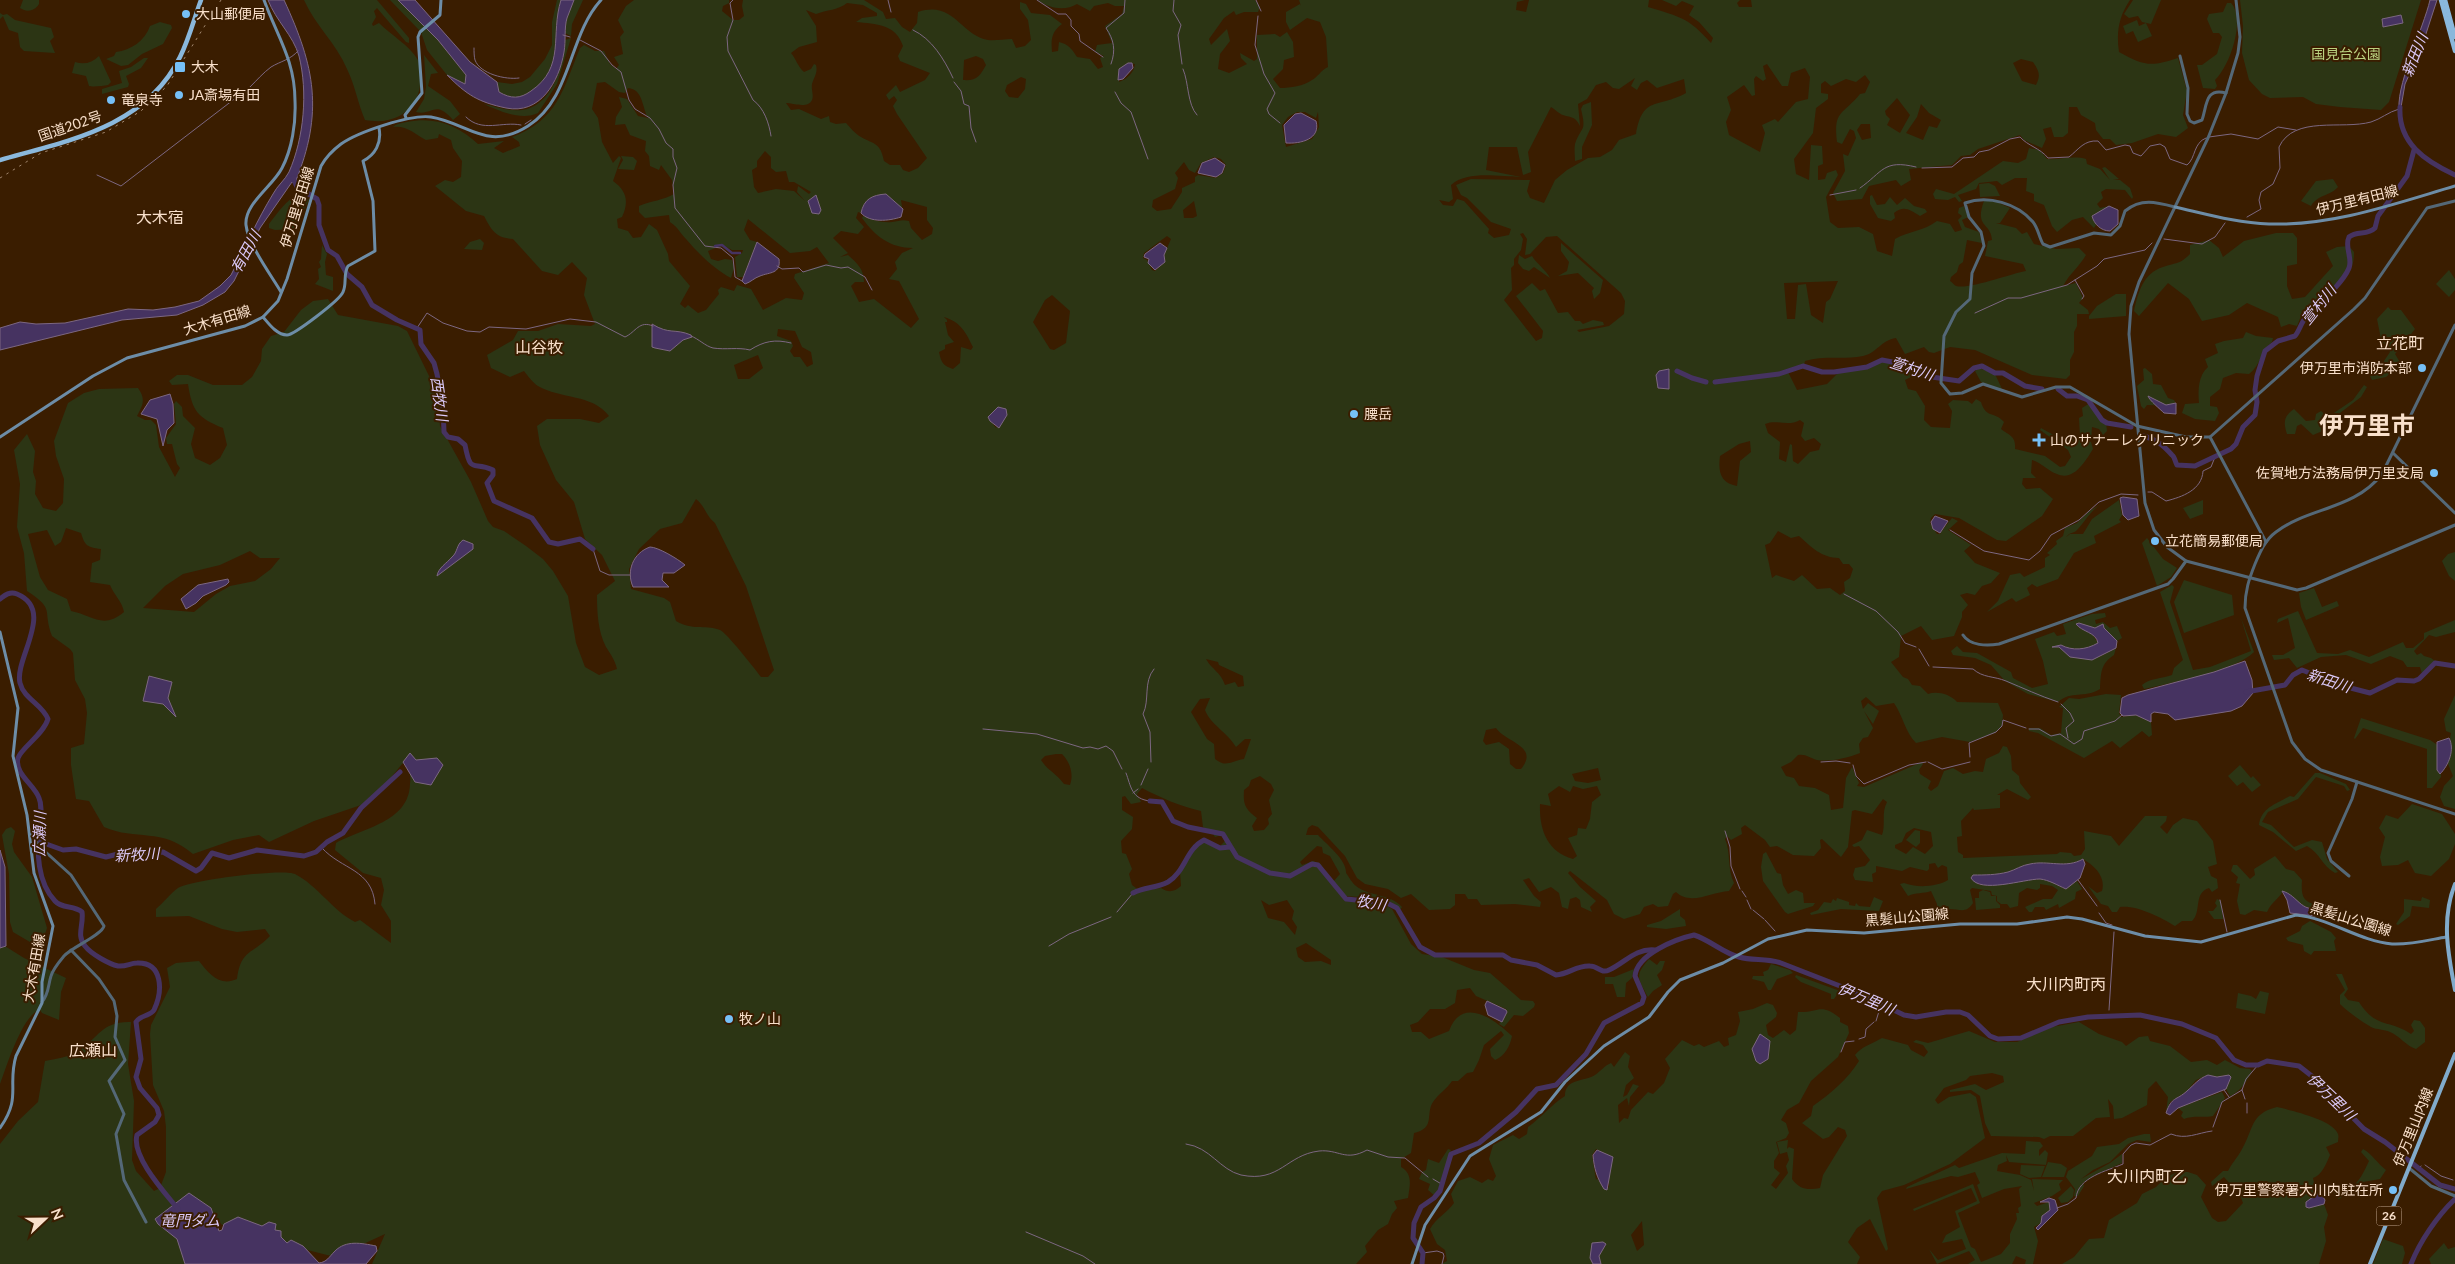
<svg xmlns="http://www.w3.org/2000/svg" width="2455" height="1264" viewBox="0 0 2455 1264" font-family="Lato,'Noto Sans JP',sans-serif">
	<rect width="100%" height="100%" fill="#3a1d00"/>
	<!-- green -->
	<g fill="#2c3514" fill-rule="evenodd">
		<path d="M23,0h16v4c-5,8 -13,8 -19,4z"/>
		<path d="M304,0h73l32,38v5l-3,-1 -29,-34 -3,3 2,6 -4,7 1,2 6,-3c12,12 30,22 39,37 2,4 2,11 2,15 3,21 -11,41 -32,45 -7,2 -16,1 -23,0 -7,-16 -10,-35 -18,-51 -11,-26 -32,-44 -43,-69z"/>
		<path d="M390,0h8l40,40 28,35 -1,9 -18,-9 -20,-25 -6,-18z"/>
		<path d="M557,0h4c-11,35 5,67 -30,91 -11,8 -20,8 -32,1l-2,-10 15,2 10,-2 8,-5 15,-18 7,-14v-23z"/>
		<path d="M574,0h9l-11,24 -1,12 -6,-3 1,-14z"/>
		<path d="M634,0h95v3l-6,3 -1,5 11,9h6l5,-4 -2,-10 1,-6h121l19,12 3,7 9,-1 7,9 8,5 7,-9 1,-11c36,-12 42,23 70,28 7,1 16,-1 24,-1l4,9 9,-2 6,-6 -3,-20 -8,-11v-7l6,2 5,9 19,2 12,9c-11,8 -11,16 -10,28l6,-1 1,-9c9,2 13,7 18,15l13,2 8,10 5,-2 -3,-9 4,-2 -9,-4 2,-7 15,-2 -7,-17 17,-12 2,-8h-9l-7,-3 -14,3 -4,5 -13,-7c-11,7 -28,5 -39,-4h217l5,7 -2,5h-14l-8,3 -2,-4 -10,7 -15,21 2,6 16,-16 3,12 -10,13 -2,15 11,4 18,-9 -6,-6 -1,-5 14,8 3,-2v-24l18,-1 5,3 7,-5 6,10 1,15 -10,3 -1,9 -10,10 7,9c10,0 24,-2 32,-8 6,-3 8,-9 16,-13l-2,-30 -6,-15 -13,-4 -17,12 -4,-8v-10l14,-8 1,2 -2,-6h226l-8,2 -1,8 10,2 3,-12h120l-1,7c32,10 40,10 63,36l2,-5 -14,-16 -10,-7 5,-9 -12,-5 -6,5 -14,-6h78l-3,3 2,4h13l-1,-7h379c-11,16 -14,32 -11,52 25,14 32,15 59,6l9,33 -4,24 5,13 -12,9 -18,-3 -26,9 -16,2 -6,-6h-7l-7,-9 -1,-7 -14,-8 -4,-8h-8l-1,26 -5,4h-9l-3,-10 -8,2 3,10 -4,9 -18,-8 -4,-5 -42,14 -8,6 -9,1 -9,9 -43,4 2,11 -10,6 -5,-6 -27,6 -7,13 -25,2 -4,-8 12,-22 -2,-17 5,2 8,-18 -2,-7 -4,-2 -8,15 -5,-2c-4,-32 6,-27 23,-48l5,-1 5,-11 -5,-7 -9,7 -10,-3 -15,7 -6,-5 -4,3v9l7,1v5l-12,9 -3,25 -19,26 2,15 13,6 2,-35 11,1 1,18 -5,2v14l7,-1 2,-6 9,-3 2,5 -12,22 4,25 8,6 21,-1 14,7 4,17 15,5 3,-17c14,-8 29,-8 42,-18l13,3 5,8 7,-2 -4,-10 4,-4 -4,-3 1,-5 5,-2 4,11 -6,3 3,7 14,5 3,11 -15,-3 -4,22 -4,3 -2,7 -6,5 -1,4c2,1 4,4 6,5 12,4 57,-13 70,-15l-3,-7 -38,-8 3,-15 4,-1c-1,-18 -18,-12 -8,-39h10l16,7 -10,15h-4l20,5 6,6 5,-2 7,12 22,5 23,-1 7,7c-7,12 -16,18 -23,31l13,-3 7,15 -4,5 9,7 1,4h-12v12l-3,6v20l-4,8v15l-4,4 -34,-4 -57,-25 -25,-3 -16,6 -5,-1 -5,-5 -19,7 -9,-16c-15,2 -19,15 -33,18 -20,4 -39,-1 -58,5l-1,4 -17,5 10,20 30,-6 13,-13 27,-3 15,-7 18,2 19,8v2l-14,7 3,9 8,2 9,15 -1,14 7,7 19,1 2,-17 -4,-7 5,-4 15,1 4,3 4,-5 5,3c5,17 14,9 23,20l-3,7c9,7 15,7 14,20l30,7 15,11 5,-1 6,-9 -3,-7 -28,-20 1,-2 18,10 20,-2 12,6 2,7c-7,11 -19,33 -36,25 -9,-3 -15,-11 -25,-14l-1,13 5,5h-13l-1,6 4,5 14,-1 13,11 -11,17 -36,25 -9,-1 -38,-22 -24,-4 -4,4 -1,5 7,11h4l-1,-1 12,-15 6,3 -10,9 23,15 -7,6 11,12 25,10 -9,10 -9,3 -7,9 -8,-2 -7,2 8,10 -6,7v5l-8,19 -22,4 -11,-14 -20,10 -2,21 -8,5 12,15 5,2 4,6 8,1 8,8c9,-3 22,0 29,8l41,1 5,12 -1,11 -7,7 -25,9 -28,-5 -26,6c-11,-11 -13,-27 -22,-40l-18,3 -10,-9 -5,4 2,8 5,-6 11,8 -6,13 -9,-13 9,17 -5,9 -5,1 -4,6 1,9c-13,5 -29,9 -43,7 -8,-2 -10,-6 -19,-5l-7,7 -10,5 5,9 8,2 5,8 16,2 14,7 2,15 12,-2 3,-30 6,-11 7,16 -2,3 7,1 58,-25 1,2 -4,6 1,4 11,7 -3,7 3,3 7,-5 6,-15 9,-3 10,6 12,-3 8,1 3,-13 13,-6 4,-7 4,1 4,9 1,14 7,6 1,7 11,14 -3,3 -21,-11 -10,6h3v13l-26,2 -1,-2 -12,13 1,15 -5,1 1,15 5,3v3l94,-4 3,-2 11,1 3,3 7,-1 4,-6 -1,-18 27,5 8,10 26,-30h22l-1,5 -6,6 7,7 6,-9 10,-7 14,3 16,20 4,23 -9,3 3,9 6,3 1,9 -6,4 -3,-4c-16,5 -7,24 -17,33h-10l-7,5c-15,-9 -38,-21 -55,-19l-3,5h-5l-4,-6 -7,-2 -13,-18 9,7 5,-2c4,-14 -7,-25 -19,-32 -17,10 -35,1 -53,5 -8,1 -15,6 -22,8 -11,3 -23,3 -35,3l6,10 60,-6 11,2 15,8 12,-8 5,8 -6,3 -1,7 -16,9 -1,-4 -12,6 -2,-3h-9l-3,5h-3l-4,-5 18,-8h9l6,-9 -6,-4 -12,-2v4l-3,2 -10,-2 -8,5 -1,13 -8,2 -3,-4h-6l-4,-3v-5l-5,-1 -1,-4 -19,-3 -2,2 3,13c-7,11 -13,6 -23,6 -4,0 -9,3 -13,3v-8l-6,-13c-8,3 -15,1 -23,5l-8,-12 4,-1c12,5 33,4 44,-3l-1,-13 -5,-2 -4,3 -3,-5 -6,1v5l-2,2 -17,-4 -8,4 -26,-5v6l-4,2 1,8 -18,-2 -2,-5 2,-7 10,-2 5,-6 -11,-14 -5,1 -2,-2 10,-5 5,-10 15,5c4,-11 -1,-22 5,-33l-4,-3 -11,15 -17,-4 -3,1 -4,36 -7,10 -19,-18 -2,1 1,8 -7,8 -21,-1 -16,-9 -7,1 -5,-7 -20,-15 -4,3 1,6 -11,6 -4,-4 -2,3c6,13 2,30 9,44l-5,8c-18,1 -38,15 -53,1l-3,2 -5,12 -10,1 -5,-3 -9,3 -4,7 -16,5 -10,-5 -7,-14 -37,-29 -2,2 12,14 16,14 -6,6 2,5 -11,-5 -1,-7 -4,-3 -6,2 -2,10 -6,-2 -3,-14 -8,-6 -12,5 -10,-14 -6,2 11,16 7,6 -1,5 -25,-3 -34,1 -4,-6h-9l-3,-5h-10v11l-5,4 -21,1 -18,-16 -10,4 -13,-9 -23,-5 -8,-6 -12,-22 -27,-29 -6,-2 -4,3 -2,7h12c9,10 29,25 28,38 3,4 6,10 10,13 14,11 33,7 46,21l-2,3c-11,-15 -37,-12 -54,-14l-13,-14 7,-8 -10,-18 -7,-3 -1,-6 -5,-1 -17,16 2,3 11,-4 8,3 5,13 19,24 40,4 7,4 19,35 11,10 20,3 32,13 16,3 31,27 12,1 2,3 -1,3 -11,9 -9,-1 -10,12 -5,-3 8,-12 -1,-3 -30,-13 -6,-8 -13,2 -2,13 -10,6h-15l-12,13 -8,3 2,7h9l8,7 20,-8c13,-35 44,-13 63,5 -2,10 -7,20 -17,24l-4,-4 -1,-7 14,-14 -3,-4 -17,14 -5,15 -6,12 -6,1 -9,8h-6c-5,8 -14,13 -19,21 -8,12 3,26 -19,31l-3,20 -10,6v8c12,7 9,18 7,31l-14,3 3,7 -5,6 -4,10 -10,6 -13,16 2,6 -11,12h-984l13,-30 -50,23 -103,-26 -19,-12 6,45h-219v-120l18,-23 20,-19 7,-41c10,-2 25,-4 34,-10 20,-14 23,-30 52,-29l-3,42 6,37 -2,59 4,11 18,20 6,-3 6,-16v-45l-2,-16 -11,-26 -3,-51 1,-9 19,-38 -3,-19 9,-5 23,-2c10,13 21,26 38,18 4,-30 15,-24 33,-43l-5,-7 -28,3 -15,-3 -33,-13 -33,1v-8c7,-6 15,-16 22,-21 14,-8 105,-20 117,-14 23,12 37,36 60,48l5,-2 31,23v-22l-10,-16 3,-15 -3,-12 -18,-5 -28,-23 1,-7c27,-15 73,-21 74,-59 1,-7 0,-16 -6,-21l-2,1 -28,34 -10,6 -50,17 -45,21 -10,-7 -26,5 -40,14c-31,-27 -57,-13 -89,-27l-15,-26 -13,-2 -5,-34v-17l13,-4 3,-31 -2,-14 -10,-19 -2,-27 -3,-4 -18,-13c-10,-27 4,-26 -25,-45l-3,-38 -7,-26 3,-43 -6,-34 13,-16 8,17 -2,21 3,9 -1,13 8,14 13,3 7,-8 1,-24 -8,-23 -2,-15 14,-38 16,-10 15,-4 39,-1c8,11 5,17 -1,28l8,4h6l5,5 3,22 16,30 5,-9 -3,-4 -5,-20h-5l-1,-6 10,-14 -2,-20 2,-3 6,6 1,9 12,12 -4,16 4,14 15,7 10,-7 7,-13 -4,-17c-25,-10 -31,-17 -35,-44l-16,1 -3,-4 8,-6h11l25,10h29l10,-8 9,-16 1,-12 9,-13 13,-4 17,-22 12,-9 15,-2 10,16 60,11 9,5 24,49 7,21 2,25 31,56 17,39 5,6 11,4 22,15 17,13 10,12 15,25 8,47 9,24 14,8 18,-6c-2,-9 -6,-14 -11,-22 -8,-16 -9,-34 -9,-52l18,-14 -13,-26 -17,-16 -11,-37 -18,-22 -16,-35 -3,-19 10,-7h33l19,4 10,-7c-16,-22 -49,-17 -71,-30 -5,-3 -10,-10 -14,-15l-14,6 -19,-9 -4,-13 26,-15 5,-9h20l20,-7 33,2 4,-2 -11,-29 3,-17 -15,-16 -14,13 -16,-4 -29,-32c-17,-1 -21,-8 -29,-23l-18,-5 -31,-25 10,-6 8,2 8,-5 1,-16 -9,-13 -2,-8 -12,-6 -1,4 -12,2c-11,-6 -20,-15 -33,-13 3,-3 8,-4 14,-5 27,-6 51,3 71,22l26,-3 -10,7 9,5 17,-7 -1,-4 -7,-5c46,-17 51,-48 68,-89l4,-3 11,6h9l6,13 6,5 3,-4 -5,-8 9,-3 -3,-17 4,-5 -6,-12 8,-14zM847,3l16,2 14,8v3l-15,2 -6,4c20,2 40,2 47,24l-5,10 2,5 30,12 -5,7 -25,12 -4,-7 -10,10 3,5 5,-4 3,4 -4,6 4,8 30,44 -9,10 -9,4 -6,-2 -3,-5h-10l-6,-4c-4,-19 -9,-16 -23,-24 -6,-3 -11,-10 -15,-14l-10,1 -6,-2 -1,-6 -8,3 -22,-10 -8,1 -5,-7c6,0 22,6 26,-3 2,-4 -1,-11 0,-16 2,-7 6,-11 4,-19l-2,-1 -3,5 -7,3c-6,-5 -8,-13 -13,-19l8,-6 18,-5 -1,-16 -10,-16 10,4c10,-4 23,-4 31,-11zM976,56l7,3 3,6c-6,11 -9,16 -23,15l1,-20zM2021,59l12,3c6,9 8,13 3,23l-14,-4 -9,-18zM1128,63l7,1c-1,9 -8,15 -16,18v-12zM1767,64l15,22h6l3,-13 14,-5 5,9 -2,22 -12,3 -18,20 -3,-3 -13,6 3,8 -5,19 -31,-17 -3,-13 5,-12 -4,-13 17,-12 8,11 3,-1 -1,-16 2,-3 7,5 3,-2 -3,-13zM1021,77l5,2 -1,10 -7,9 -9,-1 -4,-6 2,-6zM1635,78l-4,8 6,4 4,-7 6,-3 10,8 27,-9 2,14c-29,16 -43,2 -50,41l-17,6 -7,10 -12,7 -12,1 -21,12 -12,10 -11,23 -14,-5 -3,-7 3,-11 -59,-1 -15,6 5,10 6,3 24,24 20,7 -2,6 -15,3 -6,-5 1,-4 -25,-28 -7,-2 -4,7 -10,-1 -4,-5 10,2 4,-3 -2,-14c17,-15 49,-8 70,-8l-35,-7 3,-23h28l6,28 8,-3 -3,-20 23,-45c4,2 8,7 12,8 9,3 12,1 17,11l-2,-22 9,-5 9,-14 10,-3 7,6 6,1zM605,82l14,10 6,1 3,-5c15,1 14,19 20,30l-10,-2 -11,-17 -8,-2 3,10 -6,10 -1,8 10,-1 5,11 16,6 -1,10 4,5 1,10 9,4 2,-5 11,15 2,14c-10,6 -23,7 -35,12v6l6,6 24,-3 1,7c9,6 9,10 16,17 13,15 28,30 45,39l3,-10 -2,-8 -7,-1 -7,2 -7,-2 -3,-8 15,-6 9,5h11l-1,3 -7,4 2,20h6l14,-35 -7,-2 -6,-10 4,-11 42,34 20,-2 7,-4 12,16 -34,11 -1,4 10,15 -2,7 -16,-2 -23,12 -12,-21 -14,-4 -3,6 -13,-4 -3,3 1,4 -13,16 -8,3 -10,-8 -3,3 -5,-4 10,-18 -21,-25 -1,-7 -11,-24 -8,-6 -8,13 -8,1 -5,-7 -10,-3 -1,-9 5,-2c7,-15 5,-26 -9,-36l8,-23 -2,-2 -6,7 -11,-21 -4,-24 -6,-9 5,-26zM1897,98l13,17 -10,18 -13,-8 3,-6 -4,-4 -1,-4zM1921,104l8,9 12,7 -4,8 -8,-2 -6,14 -17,-7 11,-16zM1297,112h8l11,6 2,-6 1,15 -7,12 -26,8 -4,-22 6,-8zM1861,124h9l1,14 -9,2 -5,-10zM765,151l6,6v11l5,4 10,-1 3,11h5l17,10 -2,2 -11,-8 -1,6 8,9 -11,-10 -18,-2 -18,4 -4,-6 -2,-17 5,-3v-6zM1214,157l7,2 5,6 -3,8 -7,5 -18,-3 -3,2v5l-13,6v4l-11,17 -14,2 -5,-4 1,-7 22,-11 3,-11 -3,-5 9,-11 5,8 6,3 6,-10zM886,194l13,13h3l-1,-7 26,7v13l6,8 -1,6 -10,6 -11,-12 -2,-7c-7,-2 -10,0 -17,1 -10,1 -19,-2 -29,-6l-1,2c13,18 28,30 51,30l-11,5 -7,9 2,7 -8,10 10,2 20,38 -8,9 -37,-29 -15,3 -8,-16 4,-4h9c0,-13 -7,-19 -16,-27l-8,2 8,-4 -15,-15 8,-7 17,3 6,-7 -8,-9 2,-6 3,1c3,-14 11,-18 25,-19zM1194,201l3,15 -4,2h-9l-1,-8zM1523,233l4,6 -2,16 5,-1 16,-17 11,-1 64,57 4,8 -1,13 -15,12 -30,6 -2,-2 27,-5 -1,-3 -10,-2 -10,4 -3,-3h-5l-7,-9 -10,1 -13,-24 -5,2 -8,-8 -16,13 27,35 -1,7 -6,3 -32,-41 8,-10 -1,-22 3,-3v-6l7,-9 2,-11 -3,-5zM1167,236l4,3 -7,16 1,7 -10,9 -3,-1 -5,-10 -4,-2 1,-5zM1838,281l-8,18 -4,3 -3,21 -12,-8 -5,-31 -8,1 -3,34h-8l-3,-36zM1052,295l18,16 -4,32 -12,7 -4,-1 -17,-27 12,-22zM944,317c17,5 22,16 29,30l-2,3 -10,-3 -1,16 -7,6c-10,-3 -12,-7 -14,-17l6,-3v-4l9,-3 -6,-7 -3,-13h2v-2zM649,323l15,8h16l3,8 -14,12 -17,-5v-19zM778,329l17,2 7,16 9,5 2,12 -6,3 -7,-10h-6l-4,-6 3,-5 -2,-5 -14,-5zM758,355l5,13 -14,11h-11l-4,-14zM998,407l9,8 -11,13 -8,-11zM1800,420l4,3 -3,13 4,5 9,-3 7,6 -2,6 -9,2 -12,12 -5,-3 -1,-16 -2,-1 -4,18 -7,-3 1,-17 -12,-9 -3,-9c12,-5 23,3 35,-4zM1750,441l1,11 -11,9 -3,25c-17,-3 -19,-15 -17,-30l19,-12zM696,499c9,7 10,17 19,24l31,63 28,84 -6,7h-7c-6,-8 -35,-45 -41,-47 -17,-6 -27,1 -44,-9l-6,-19 -6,-4 -33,-9 -2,-20 10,-20 21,-20 22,-6zM66,528l15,5c4,13 6,14 20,16l-1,11 -8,3 -2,19 20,3c4,10 12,16 14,27 -21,18 -32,3 -53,-1l-4,-12 -19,-9 -8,-13 -12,-43 19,-4 8,16 6,-4zM1778,531l13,7 8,-2c12,11 23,22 40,22l4,6h6l4,5 -3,9 -6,4 1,9 -5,4 -10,-7 -13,1 -15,-14 -8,6 -18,-6 -4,3 -7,-33 5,-2zM250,551l10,7h20l-9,11 -16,12 -25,5 -14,8 -22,18 -51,-4 22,-22 18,-12 37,-9zM1206,659l12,3 1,3 24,11 1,10 -6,1 -3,-5 -10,3c-5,-14 -13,-15 -19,-26zM1210,698l-5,12c5,14 23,23 31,37l9,-8h6l-7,20c-13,2 -18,9 -29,0l-1,-15 -7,-5 -16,-27 9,-13zM1496,728c9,14 44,18 25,41h-5l-6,-5 -1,-15 -10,-7 -13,3 -3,-4 3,-11zM1056,754h6c8,8 12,20 8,31l-6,-1c-8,-11 -16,-13 -23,-24l4,-4zM1598,768l3,12 -13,3 -13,-2 -3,-7zM1260,776l11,8 3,6 -5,10 3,14 -4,5 1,5 -5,6 -10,1 -2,-5 5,-8c-12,-9 -14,-13 -13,-28l5,-4 2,-6zM1559,786l11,6 3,-6 10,3 14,-3 4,9 -9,7 -2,17 -4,10 -8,-1 -1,7 -9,3 9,18 -4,3c-26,-7 -34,-30 -33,-55l11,2 -3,-12zM1142,788c19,10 38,18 59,23l2,16 8,4 4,6 7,-2 4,5 -6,6 -16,-4c-13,7 -15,20 -24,30l1,14c-7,6 -12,7 -20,2l-21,3 -8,-6 -3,-11 3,-5 -6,-15 -4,-1 -1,-12 11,-12 1,-12 -11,-7v-13l3,-1 6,8 10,-2 -4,-8zM1914,828l17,4 2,14 -8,8 -12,-7 -7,7 -11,-6v-3l7,-3 4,-9zM1261,900l8,5 18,-5 7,11 -2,8 5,8 -2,8 -11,-13 -16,-4zM1306,943l25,17v5l-10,-4 -16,1 -7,-5 -2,-9z"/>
		<path d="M2133,0h28l-10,24 -9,-2 -4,-6 -9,2 -5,-4z"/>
		<path d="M2240,0h181l-32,102 -8,8 -41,-3 -24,-3 -13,-7 -33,1 -8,-4 -13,-14 -7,-27 1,-27z"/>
		<path d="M2227,3h4c15,16 -1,63 -16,77l2,6 -2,3 -12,-1 -6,-23h5l15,-11 5,-17 -3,-4h-6l-6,-14 2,-5 14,-2z"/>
		<path d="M0,13l3,2 4,-1 8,6 36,8 3,9 -4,4 5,12 -31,-2 -4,-4 -2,-14 -9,-3 -6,-14 -3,3z"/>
		<path d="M2137,20l2,6 7,-3 6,13 -14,6 -5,-11 -7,3 -3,-8z"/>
		<path d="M160,22l11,3 1,3 -9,16 -21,10 -14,11 -7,1 -15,-7 8,-3 2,-4c15,-2 29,-11 34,-26z"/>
		<path d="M571,38l-14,46 -19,29c-16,8 -39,-2 -54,-9 14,3 29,9 43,5 26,-7 37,-45 38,-69z"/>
		<path d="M424,55l14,18 -7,1 -3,12 22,15 10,13 -7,6c-18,-21 -20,-4 -37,-8l8,-13 2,-12z"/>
		<path d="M99,56l12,26 -3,3c-5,1 -15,2 -19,1l-3,-10 -14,-3 3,-11c9,3 17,1 24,-6z"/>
		<path d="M144,58h4l-7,10 -15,8 3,8 -1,3 -26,7v-5l20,-6 -3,-12 12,-4z"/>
		<path d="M1591,102l1,23 -10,22v12l-7,2c0,-5 -1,-12 0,-17 6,-18 12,-11 6,-35l2,-4z"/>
		<path d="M2029,148l11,2 7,9c14,1 27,-4 39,0l1,5 13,5 10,11 -8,-12 3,-1 14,12 -6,1h7l10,8 3,9 -1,2 -7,-9 -19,-1 -5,3 2,6 -6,6 3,4 9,-2 -17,10 4,9 -2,3 -11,-11 -11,3 -15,12 -5,-6 -8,-21 -10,-4v-7l-8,-3 1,-13h-12l-13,7 -5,-4 -18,2 -3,6 -18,6 4,6 -3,1 -4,-5 -7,3 -13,-1 -2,-5 3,-5 18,5 49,-33 15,2 8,-4z"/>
		<path d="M621,156l12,1 4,4 -3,9 -16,-1 5,-9z"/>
		<path d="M2333,179l5,8c-8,9 -21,8 -27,19l-10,-5 15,-20z"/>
		<path d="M1989,183l6,3 5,10 -20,1 -1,-13z"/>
		<path d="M299,193l10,7 -15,29 -19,1 -6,-2v-4c10,-13 16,-22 30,-31z"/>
		<path d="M1872,195l5,10 8,-1 5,-7 7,8 8,-7 9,8 11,3 2,3 -7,4c-10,-6 -16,-11 -26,-3l1,5 -4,3 -13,-3 -8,-14v-8z"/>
		<path d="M2276,233h17l4,5v26l-10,2v20l5,13 13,-2 28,-31 -7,-14 11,-5 12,-1 5,6c0,18 -5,19 -16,31l1,2 -21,25 -7,-7 -8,8 -6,15 -8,-2 -8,3 -3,-10 -31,-14 -18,12 -27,6 -13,-22 -21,-16 -29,33 -5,-5c4,-18 9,-38 29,-44 14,-5 16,-2 27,-13v-9l19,-5 10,8 4,9 21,-16z"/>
		<path d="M480,239l4,4 -2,7 -18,-1 6,-7z"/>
		<path d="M1561,243l42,37 -3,13 -6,6 -2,-8 2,-3 -16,-15 -20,3 9,-5 2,-9 -8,-11z"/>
		<path d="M322,245l5,9 -2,8 1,13 7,2v14l-18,-7 4,-5 -1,-10 3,-2 -2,-5 2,-3z"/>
		<path d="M1519,255l6,4 7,-3c5,8 14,14 18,22l-16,-11 -5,4 -6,-2 -5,-6z"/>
		<path d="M2449,270l6,9v11l-6,7 -13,-13z"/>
		<path d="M2116,294h10v22l-37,3v-3l8,-10z"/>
		<path d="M2388,307l3,3h10l14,19 -20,25 6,10 -15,13 -14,3 -2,-4 15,-4 -1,-11 6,-9 -9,-13 -4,-20z"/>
		<path d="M2246,332l10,4 17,2 -1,4c-11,9 -11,23 -23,32l-13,-1 -13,5 -3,11 -10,8v9l7,1 2,6 -4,8 -20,-2 -13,-6 3,-9 14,-1c-1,-13 -1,-27 9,-36l-3,-8 13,-6 -3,-9 9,-3 19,-3z"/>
		<path d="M1979,368l16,6 7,15 -21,-7 -6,-11z"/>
		<path d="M2145,368l7,6 1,10 8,1 7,13 6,2 3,6 -30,-1 -3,4 -3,-3 -4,-20 7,-6 -1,-11z"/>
		<path d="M2364,385l3,2 -6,10 -21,16 -1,11 -26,11 -12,-11 -4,2 -2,8h-8c-4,-12 -3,-18 7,-25l12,12 9,-1 1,-6 5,-3 7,6 25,-17z"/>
		<path d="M2090,403l5,10 11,10 1,8 -4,4 -4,-6 -7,-2 -1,13 -11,-4 -1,-18 4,-2 -1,-8z"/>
		<path d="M2119,500l3,15 -3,5 2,2 -27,14 2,7 -22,10 -16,26 -21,8 -5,-3 -5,4 3,7 -14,7 -4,-4 -25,14 11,-11 12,-26 10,-2 4,4 21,-10v-9l5,-3 -3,-2 10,-9 -1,-3 7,-5 2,-8 12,-5 11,-11 13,-8c-11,7 -16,18 -25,27 -3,2 -7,2 -10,6l4,-3h13l9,-15z"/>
		<path d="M2203,500v14l-13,5 -7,-11z"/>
		<path d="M2147,538l16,21 14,9 -6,9 -14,9 -15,-43z"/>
		<path d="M2455,552v29l-6,-5 -7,-15 6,-7z"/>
		<path d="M2184,580l48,15 2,20 -50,18 -10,-31z"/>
		<path d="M2172,585l2,2 -4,15 23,68 17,-3 41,-16 -10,-33 13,34c-21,20 -80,30 -110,37l-2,-4c8,-7 19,-6 30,-10l2,-7 9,-8 -23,-68z"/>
		<path d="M2314,588l8,19 15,-6 2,5 -33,14 -5,-13 -2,-14z"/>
		<path d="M2298,611l19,42 21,1 12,-4 19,7 34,-15 3,6h7l11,-9v-6l31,-13v12l-19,5 -7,-2 -15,16 3,4 4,-2 3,3 7,2 4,3 -13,13 -2,-7h-13l-4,-6 -13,-5 -19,8 -25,-9 -25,2 -24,11 -8,-10 -15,2 -2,-5h11l12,-7 -7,-30 -11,5 1,-4z"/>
		<path d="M2105,613l1,4 -11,3 1,4 7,-2 7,6 7,-2 5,12 -5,3 -13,-13 -26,-1 14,7 6,9c-11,7 -26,8 -37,2l-9,2h7l12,10h28l17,-9 -2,7c-14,9 -13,19 -14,34 -17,10 -28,1 -42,13l-30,-8 -23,-13 -14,-16 -16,-7 -22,-3 -2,-4 6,-5 6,6 14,1 34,19 2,6 19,10 16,-4 -5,-23 -8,-22 19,-7 3,4 9,-2 -3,-10 29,-10z"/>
		<path d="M2106,694l15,1 -2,18 2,4 15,-2 15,7 1,13 -3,2 -7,-6 -22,17 -8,-7 -28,17 -46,-25 -9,-2v-3h11l11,7 10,-2 2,-25 -4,-1 10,-9 10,1z"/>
		<path d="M2455,695v114l-11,-3 -4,-9 4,-11 9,-10 -7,-17 5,-26 -5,-2 -2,-12z"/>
		<path d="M2361,718l69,22 9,6 2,31 -9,11h-5v-39l-64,-21 -8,11 -1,-1z"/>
		<path d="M2240,765l11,13 2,-2 8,9 -9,7 -9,-10 -6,4 -9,-10z"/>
		<path d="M2315,773h5l26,11 4,6 -3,1 -3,-5 -28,-9 -18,22 -30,13 -6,10 9,3 23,22 18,-7 10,2 5,17 11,13 -3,1c-13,-7 -15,-20 -28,-27l-11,5 -23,-19 -14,-7c2,-17 17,-21 31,-29l4,1z"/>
		<path d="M2412,804l30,10 13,20v10l-6,15 -18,17 -16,-3 -7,-13 -10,5 -16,1 -2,-9 5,-20 -6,-9 7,-13 12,4z"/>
		<path d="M11,827l4,4 -3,13 2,8 18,25 15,51 -3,9 -14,5 -17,-10 -3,-10 -1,-48 -7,-39 4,-6z"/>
		<path d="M1915,830l5,1v12l-4,4 -10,-7z"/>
		<path d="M1766,852l11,21 4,1 2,11 5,9 8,-4 7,3 1,10h11l-2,3 -25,8 -3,-2 -22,-31 -2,-14 2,-13z"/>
		<path d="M2275,856l11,13 8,2 8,9c-1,15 0,22 15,25l-1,4 -13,-3 -20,-15c-4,8 -11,10 -16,21l-13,-2 -9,5 -5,-1 -3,-13 3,-17 -4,-1 2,-6 -7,-6 2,-6h4l13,14 5,-4 -1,-6z"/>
		<path d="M1983,890l7,2 1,4h5v5l4,4v3l-24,2 -1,-12h4v-6z"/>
		<path d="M1874,897l9,4 -4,10 -38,-2 -30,6 -1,-2 8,-3 6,-8 7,1 2,-4 3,2 1,-3 12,4v3l6,1 1,-3 3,3 11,1z"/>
		<path d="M2422,897l8,3 -1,8 -17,-2 -2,10 -12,9 -2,-1 8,-12v-13l17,2z"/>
		<path d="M2217,899l4,2 2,18h-9l-6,-8h5l4,-5 -2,-3z"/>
		<path d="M1680,909v7l5,4 1,6 -20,3 -19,-2v-2l14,-4z"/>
		<path d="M2310,921l21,11 5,6 -2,3 2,10h-22l-3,4 -7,-4 -1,-6 -15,-4 -2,-3 14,-7 2,-5z"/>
		<path d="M0,943l24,15 42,20 -5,14 -2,28 -17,-7 -2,-3c-17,3 -34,58 -40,74z"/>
		<path d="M1649,959l8,6 3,-4h5l-3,9 -5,5 5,10 -9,6 -5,6c-10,-19 -14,-21 1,-38z"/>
		<path d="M1771,964l19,6 3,3 -16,6 -6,11h-3l-4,-8 -12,-3 1,-3h11l-1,-4 5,-2z"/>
		<path d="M1634,969l-2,9 -6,5 -1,14h-8l-4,-13h-8v-7h9z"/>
		<path d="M2336,974h6l6,15 -4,6 4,5 11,2c17,27 30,17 52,32l3,-3 -3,-6 3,-5 6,1 5,7v14l-9,7c-10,-3 -16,-13 -26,-17 -6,-3 -13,-2 -19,-5 -10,-6 -23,-15 -31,-23v-9l5,-5z"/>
		<path d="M1796,975l55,20 -13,-2 -4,6h-3v-5l-30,-12 -6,-5z"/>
		<path d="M2260,991l9,2 -4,21 -29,-6 2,-15 13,3 5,3z"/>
		<path d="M1767,1003l6,2 4,8 -1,4 -10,8 2,10 5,3 11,-8 6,5 6,-5 2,-18c21,1 22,-10 42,6v4l8,4 1,7 -11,24 -27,24 -12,22 -12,7 -6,10 5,3 3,10 -3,5 -10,4 3,11 -5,8v7l6,5 -9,12 5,4 12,-16 -2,-7 3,-6 -2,-8 -7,2 -3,-12 11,-2 -1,9 2,-2 5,2 -2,30c8,11 16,11 28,9l3,-13 24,-39 -2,-6 -7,-3 -9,10 -6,2 -21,-16 9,-7 2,-10c17,-12 35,-27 46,-45l-4,-6c7,-9 17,-11 27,-17l26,7 3,5 13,7 4,-5 -5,-7 -10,-3 3,-2 12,3 41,-12 26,11h22l35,-15 27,-5 20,12 23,8 4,4 13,-9 9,-1 2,5 20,5 21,16 16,-2 10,5 8,-5 15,8 10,1 2,2c-4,9 -13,22 -22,25l-4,-7 5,-12 -6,-2 -8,2 -9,-2 -12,5 -10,12 -16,10 -4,11 2,-16 -12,-16 -8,8 -1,16 -25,13 -8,1 -1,-13 -5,-7 2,18 -14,1 -23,18h-23l-6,3 -5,-2 -48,-1 -6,-13 -5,-27 -9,-6 -21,2v-2l25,-6 11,6 18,-8 -1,-6 -11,-3 -22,3 -4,4 -22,8 -9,12 3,4 11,-7 21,-4 6,4 9,41 -35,26 -46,21 -22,6 -5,7 11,51 -2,2 -16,-32 -13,9 -9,14 12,15 -3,7h-256l-2,-8 7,-12 -16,14 3,6h-152l6,-3 -2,-11 -8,-6 -7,-15c6,-11 17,-16 24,-26l-3,-9 7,-13 12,-4 12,6 6,-4 5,2 3,-5 -7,-17 4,-14 20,-10 6,4 8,-5 1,-7c14,-10 24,-23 37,-31 0,-18 19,-14 30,-21 6,-4 9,-9 16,-12l3,4 11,-15 5,4 -2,11 6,11 -8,7 -3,12 4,-2 6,-11 6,2 -9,11 -1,9 -2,-8 -9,7 1,18 5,-5 4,1 3,-9 17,-18 5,2 11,-11 6,-15 -5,-9 17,-19 12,6 5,-2 5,3 15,-6 5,6 5,-2 -1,-7 8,-3 4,-14 -2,-9 15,-3zM1596,1149l17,9 -4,13v16l-5,2 -7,-11 -1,2 -4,-25zM1642,1221l2,24 -7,6 -6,-16z"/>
		<path d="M2222,1092l3,6 -12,18c-11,2 -19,-1 -29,3l-3,-3 2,-4 -5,-4z"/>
		<path d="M2277,1107c13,3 57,13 61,27 1,3 0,5 0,8l-12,5 4,8c-4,9 -8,20 -17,23l2,10 5,4 -8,5 -4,11 16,-4 4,11 -4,12 2,14 -7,23h-257l12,-7 15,-18 15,-1 5,-18 28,-17 5,-9 14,-7 10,-10 12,-5h10l9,3 9,10 -5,12 11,21 6,4 8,-1 17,-18 -6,-16 -5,-1 -8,-9 -12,9 -1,-4 12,-11h5c4,-8 9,-13 13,-20 13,-21 8,-37 36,-44z"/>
		<path d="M2144,1134h6l1,8 -14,-2 -9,4 -18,18 -17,8 -12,9 29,-16 12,-9v9l-27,12 -12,8 1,3 -6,10h-4l1,-7 -9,-12 2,-6 24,-15 5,-9 22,-3 9,-6z"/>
		<path d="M2026,1141l14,1 3,4 -4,4v6l6,-6 3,3 -2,12 -37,-3 -3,-7 1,6 -9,4 -1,6 23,4 11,5 3,11 -2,-12 31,1 -4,4 2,6 -9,6 -18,7 3,3 12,-4 1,8 -8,6 -1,7 -7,4 4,14 -5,23h-8l1,-4 -10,-4 -4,8h-44l7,-4 -6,-9 -32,13 -8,-15 9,11 28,-11 -4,-10 -20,4 4,-8 14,-8 -5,-16 22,-10 -6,-13 -57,23 -1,-2 60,-25 7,19 -22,10 13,34 4,2 6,13 20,-8 9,-11v-9l7,-15 -1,-6h3l-1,-5 3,-2 -2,-17 3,-3 -18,3 -22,9 -5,-13 3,-2 -5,-11 -17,5 -7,-1 -45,13 1,-2 48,-22 4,3 43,-15 23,1z"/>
		<path d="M1448,1149l3,1c-7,14 -5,34 -17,45l-6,-5 2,-6 -11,-5 3,-7 4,-2 2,-11 11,4z"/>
		<path d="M2363,1149c9,5 15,15 23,21l-6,9 -17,3 -24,17 -5,-3v-5c22,-1 26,-11 35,-30l-8,-9z"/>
		<path d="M2048,1162l13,2 6,4 -3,9h-22z"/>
		<path d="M2021,1165l24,1 -4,11 -12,1 -9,-4z"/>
		<path d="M2071,1186l3,4 -1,7 -5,5 -7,1 -3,-5z"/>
		<path d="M2383,1239l20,7 2,7 -3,11h-29z"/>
		<path d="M2444,1243l4,6 7,-2v17h-24l-2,-5z"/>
	</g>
	<!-- water -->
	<g fill="#463361" stroke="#7c6781">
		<path d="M268,0h16c31,67 40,112 11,183l-3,-1 -32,46 -26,53 -9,11 -22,13 -26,10 -55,5 -122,30v-22l20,-6 16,2 29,-1 63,-14 25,1 22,-3 24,-6 21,-15 11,-11c14,-27 26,-55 42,-81 4,-8 12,-14 16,-22 15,-34 19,-80 10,-116 -6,-21 -23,-35 -31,-56z"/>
		<path d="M398,0h17l55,62 27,20 2,10c12,7 21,7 32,-1 35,-24 19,-56 30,-91h13c-2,6 -5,12 -7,18 -3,10 -1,23 -3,34 -5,30 -24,63 -58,56 -28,-6 -39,-13 -59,-33l18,9 1,-9 -28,-35z"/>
		<path d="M2430,0h7l-16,49 -16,35 -5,29c-7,-22 24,-86 30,-113z"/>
		<path d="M2401,15l2,8 -20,4 -1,-8z"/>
		<path d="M1128,63h4l1,5 -10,11 -5,1 1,-11z"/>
		<path d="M1301,113l15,8c5,18 -15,23 -30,22l-2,-18 11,-11z"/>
		<path d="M1215,158l10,7 -3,8 -6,4 -18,-4 4,-10z"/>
		<path d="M886,194l17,15 -2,8c-12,4 -31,6 -40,-4 3,-14 11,-18 25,-19z"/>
		<path d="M816,195l5,15 -2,4 -7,-1 -4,-12z"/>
		<path d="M2109,206l9,4v14l-8,7c-9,0 -16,-7 -18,-15z"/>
		<path d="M757,242l22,17c2,15 -9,13 -19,17 -6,2 -9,6 -15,8l-3,-3z"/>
		<path d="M1160,243l7,5 -3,7 1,7 -10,8 -7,-7 1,-4 -5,-2 1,-3z"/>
		<path d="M652,324c18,11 22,4 39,11l1,2 -9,3 -13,11 -15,-3 -3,-1z"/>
		<path d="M1669,369v20l-11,-1 -2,-13 3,-4z"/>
		<path d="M170,394l3,10 1,19 -7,7 -4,16 -6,-27 -16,-5 9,-14z"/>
		<path d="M2148,396l18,9 10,-2v11l-12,-1c-4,-4 -15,-13 -16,-17z"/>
		<path d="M998,407l8,2 1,6 -8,13 -9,-7 -2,-4z"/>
		<path d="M2123,497l14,2 2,17 -11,4 -5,-5 -3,-17z"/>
		<path d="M1935,516l13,5 -8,12 -7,-4 -2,-7z"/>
		<path d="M463,540l10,4v5l-36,27c1,-8 10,-13 15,-19 6,-5 4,-12 11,-17z"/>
		<path d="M650,547c8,0 28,12 35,18l-11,8h-11l-1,7 7,7h-36c-7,-16 0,-34 17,-40z"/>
		<path d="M228,579l1,3 -3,3 -23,11 -7,7 -10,6 -5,-10 17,-14z"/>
		<path d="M2079,623l16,5 8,-4 1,4 13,13 -1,7 -24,12 -22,-3 -11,-10h-7l9,-2c11,6 25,5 37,-2 -2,-11 -16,-11 -22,-19z"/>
		<path d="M2245,661l7,19 1,13 -11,13 -11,5 -56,9 -7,-6 -14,-2 -3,2v8l-15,-7 -13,1 -3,-3 2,-15 6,-3 86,-23z"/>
		<path d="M149,676l23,6 -4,16 8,19 -13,-13 -20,-3z"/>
		<path d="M2449,738c6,11 0,27 -9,36l-3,-4v-28z"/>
		<path d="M410,753l6,7 21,-2 6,7 -12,20 -16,-3 -12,-20z"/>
		<path d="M0,850l5,17 1,79 -6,2z"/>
		<path d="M2083,859l2,5 -5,14 -14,11c-9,-4 -17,-9 -26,-10 -16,0 -60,15 -69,-1l2,-3c12,0 23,0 35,-3 7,-2 14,-7 22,-8 18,-4 36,5 53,-5z"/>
		<path d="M2282,891c17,4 20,27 43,13l1,6 -11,6 -25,-3 -3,-13z"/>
		<path d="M1487,1001l19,9 1,2 -5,10 -14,-7 -3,-10z"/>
		<path d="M1760,1034l10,7 -2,18 -8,5 -4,-3 -4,-12z"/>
		<path d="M2208,1075l9,2 12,-2 2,2 -5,12 -48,19 -8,7 -4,-2c6,-17 10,-12 21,-22 8,-7 11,-12 21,-16z"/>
		<path d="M1597,1150l16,7 -6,33 -3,-1c-7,-11 -10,-21 -11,-34z"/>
		<path d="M2320,1192l5,8 -1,4 -15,4 -3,-1v-5z"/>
		<path d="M189,1193l22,15 8,23 3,-1 2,-6 14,-7 24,9 7,-4 7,2 -1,6 6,1v6l6,6 4,-3 12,6 16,17c8,-1 10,-6 16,-12 11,-11 26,-8 41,-5l1,5 -11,13h-181l-8,-25 -19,-15 -3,-5z"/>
		<path d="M2049,1198l6,2 3,10 -20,20 -2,-2 5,-5 1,-7 8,-6 -1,-8h-9z"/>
		<path d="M1603,1242l3,2 -7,12 2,8h-8l-3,-6 2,-15z"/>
	</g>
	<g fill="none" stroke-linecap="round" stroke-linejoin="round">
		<!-- stream -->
		<g stroke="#7c6781" stroke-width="1">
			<path d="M733,0l-3,3 3,17 -6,17 1,14 25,49c11,8 16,23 18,36"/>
			<path d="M888,0l3,12"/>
			<path d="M1037,0l21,14h8l5,6v6l8,8 1,7 23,16"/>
			<path d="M1174,0l-1,11 8,14 -3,10 4,29"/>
			<path d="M1256,0l5,11"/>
			<path d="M1258,16l-3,29 9,29 11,19 -8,16 2,5 11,9"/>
			<path d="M913,30c19,9 31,29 40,48"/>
			<path d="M563,35l7,2"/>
			<path d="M580,40l21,11 11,14 9,7 8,28 6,9 15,9 9,11 7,14 7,6v8l4,11 -4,17 2,23 30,38 16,2 12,10 2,19 7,4"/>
			<path d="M474,48c0,3 0,9 1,12 5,14 31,20 44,18"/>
			<path d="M1111,64c5,-14 3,-24 -5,-36l18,-15 1,-13"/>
			<path d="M1183,69c6,14 4,35 14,46"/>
			<path d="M954,82l7,9 3,13 5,2 2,22 5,14"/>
			<path d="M1115,92l6,11 10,9 17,47"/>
			<path d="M466,117c16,16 36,4 55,8"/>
			<path d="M525,124l6,-4"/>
			<path d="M2209,137l22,-3 27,5 20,-12 18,3"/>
			<path d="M1922,168l30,-1 11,-9 11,-1 5,-5 10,-2 21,-11 10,-2c8,9 20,11 28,21l21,-1c10,-8 15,-17 29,-16l8,9 19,-5 5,1 3,7 8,3 9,-10 10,-2 5,3 5,12 17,6c9,-7 6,-22 19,-27"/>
			<path d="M97,175l24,11 129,-99c7,-7 13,-14 21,-20 10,-6 19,-7 27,-16"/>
			<path d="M1860,188c23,-16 23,-29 56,-21"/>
			<path d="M1830,195l26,-5"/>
			<path d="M2247,217l14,-8 -2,-9 2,-8 12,-8 7,-16 -1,-21c15,-32 63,-17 92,-25 10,-3 17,-10 28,-13"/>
			<path d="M2164,239l38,5 13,-7 10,-14"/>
			<path d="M777,266l5,3 17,-1 4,4 23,-7 15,3 7,-1 17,10 7,13"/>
			<path d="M2075,280l9,16 -2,3"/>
			<path d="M1975,313l33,-15h13l46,-13 30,-19 7,-7 41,-9 7,-7"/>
			<path d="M417,328l10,-15 16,10 24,8 13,1 9,-5 37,2 44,-10 26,3 29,15c11,-5 14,-17 28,-11"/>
			<path d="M691,336c8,3 14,10 22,12 13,2 25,-1 37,2 14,-9 25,-11 41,-7"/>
			<path d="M2148,492h4l14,9c16,-4 36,-11 37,-30l8,-4 4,-10"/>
			<path d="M1950,530l34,21 45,9 11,-9 11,-16 28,-15 20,-18 22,-8 17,1"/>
			<path d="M593,549l7,22 9,4h21"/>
			<path d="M1844,594l32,17 22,21 7,11 11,4"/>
			<path d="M1919,649l10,17"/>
			<path d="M1933,667l40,2c10,9 21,7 33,12 17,7 34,15 52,21"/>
			<path d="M2061,704l9,9 4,8 -8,7 2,10"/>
			<path d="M983,729l54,5 46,14 7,-1 8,2 8,-3 7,5 9,18"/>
			<path d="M2029,729h10l12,7 9,-2 14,10 8,-5 2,-8 31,-10 7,-6"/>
			<path d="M1970,757l-1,-14 27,-11 6,-6 1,-6 23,8"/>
			<path d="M1151,762l-1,-30 -7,-18c7,-14 0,-32 11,-45"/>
			<path d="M1821,762l15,-1 14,2"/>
			<path d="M1928,762l14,7 28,-7"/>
			<path d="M1853,765l3,11 8,8 45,-19 17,-3"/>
			<path d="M1126,773c5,13 5,26 24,28"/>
			<path d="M1141,785l7,-16"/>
			<path d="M1133,793l5,-4"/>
			<path d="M1725,831l5,16 1,19 9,23"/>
			<path d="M322,848c20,22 50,21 53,56"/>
			<path d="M2078,880l19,26"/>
			<path d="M1742,891l4,6"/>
			<path d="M1747,900l4,9"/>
			<path d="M2220,900l7,32"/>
			<path d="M1753,910l11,9"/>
			<path d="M1117,912l16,-19"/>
			<path d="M2099,913l7,10 6,2"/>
			<path d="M1765,920l10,11"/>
			<path d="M1049,946l20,-12 42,-17"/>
			<path d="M2109,1010l5,-78"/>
			<path d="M1876,1021l4,-13 3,-1"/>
			<path d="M1859,1039l6,-2 1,-8 8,-7"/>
			<path d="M1841,1052l4,-10 9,-1"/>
			<path d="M2224,1090l5,7"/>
			<path d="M2242,1090l3,9"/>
			<path d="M2247,1103v10"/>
			<path d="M2213,1127l9,-25 20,-12 4,-11 12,-14"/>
			<path d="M1186,1144c24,3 34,26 55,31 39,8 45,-20 78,-24 20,-2 26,11 48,-1l21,7 17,1 23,19"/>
			<path d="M2425,1165l16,11 12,4"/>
			<path d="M2419,1169l2,-3"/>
			<path d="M1433,1179l10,6"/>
			<path d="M2057,1208l11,-4 8,-6c2,-21 31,-27 47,-34v-10l8,-9 5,-2 14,2 21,-11c15,6 26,-1 41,-3"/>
			<path d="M1026,1232l57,24 12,8"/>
			<path d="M1423,1253l14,-2 6,2 1,3 -2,8"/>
		</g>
		<!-- canal -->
		<path stroke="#463361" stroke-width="2.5" d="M715,246l7,-1 10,8h8"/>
		<!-- river -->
		<g stroke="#463361" stroke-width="5">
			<path d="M2400,107c-2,36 25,54 55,68"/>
			<path d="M293,178l4,9 20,12 2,6v20l9,25 9,6 10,18 15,13 10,18 25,15 23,10 1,14 13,19 3,11 6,33 1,25 4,5 10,2 7,6c6,31 8,15 28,25v5l-6,8 7,18 38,17 17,24 9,2 22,-5 13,10"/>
			<path d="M1677,371l15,7 14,4"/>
			<path d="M1715,382l64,-8 24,-8 19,6h12l33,-5 15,-7 26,5 24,12 27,4 15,-13 8,-2 13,7h8l22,13 17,3"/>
			<path d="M2058,389l9,7h10l11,4 14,20 5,3 24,4"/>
			<path d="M2143,436c13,3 20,9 29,19 3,2 3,7 5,10l18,1 36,-17 5,-5 7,-17 12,-12 2,-13 -2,-12 2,-14 8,-25 13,-10 17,-5c5,-6 6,-14 12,-20 12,-12 36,-33 42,-48 4,-10 -5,-21 0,-31 8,-7 18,-1 26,-9l3,-12 29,-40 7,-26"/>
			<path d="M0,599c5,-4 10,-8 17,-5 39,16 -3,65 3,89 4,16 22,21 28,36 -5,16 -27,29 -30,39 -4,16 17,27 21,40 4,9 1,20 0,30 -2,24 -2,54 16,73 7,8 19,4 27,11 2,12 -6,24 3,34 6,8 24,18 33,20 8,1 12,-3 19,-3 26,-1 26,28 17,47 -3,6 -14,5 -18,12l5,37 -5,18 4,11 17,20 2,7 -4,7 -18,13c-6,21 28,58 41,74"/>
			<path d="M2246,692l39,-7 8,-10 9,-5 37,15 31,8 27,-13 17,1 5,-2 16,-16 20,3"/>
			<path d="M1150,801l12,1 11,19 15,6 35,7 14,23 33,16 20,3 22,-12 6,1 28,34 41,4 10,5 23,39 15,8h68l8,5 26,5 19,10c13,-1 21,-10 34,-9 8,0 11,8 19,4 16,-7 26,-22 46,-20"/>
			<path d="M38,841l25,9 13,-1 30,8 16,-4 41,-1 33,19 5,-3 11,-15 17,5 28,-8 47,6 12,-4 11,-10 16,-9 18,-25 39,-36"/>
			<path d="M1133,893c11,-6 24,-5 35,-11 17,-10 18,-33 36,-42l16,8 10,-1"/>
			<path d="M1422,1264l1,-11 -10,-15 1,-15 7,-16 13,-9 6,-7 11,-37 28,-11 37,-31 21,-23 19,-4 30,-31 18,-31 38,-20 2,-6 -9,-21c2,-22 41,-37 59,-41 16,5 29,18 45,22 14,4 27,1 42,6l77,30 46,22 12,2 30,-5h14l8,3 22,21 8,3 23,-1 38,-16 29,-5 52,-2 42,9 34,14 18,22 12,5h12l9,-4 32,5 14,11 51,52 21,13 55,43 15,4"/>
			<path d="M2411,1264c9,-23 27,-49 44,-65"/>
		</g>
		<!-- tertiary -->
		<g stroke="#546877" stroke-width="3">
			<path d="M2236,0l4,37 -2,16 -12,40 -18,45 -69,144 -8,24 -2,28 16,169 9,27 13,17 19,14 111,29 9,-2 149,-63"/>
			<path d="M2180,56l8,32 -1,26 3,7 4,2 8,-3c5,-14 3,-33 24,-27"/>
			<path d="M2175,207c-19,-5 -34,-9 -50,4l-5,15 -9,9 -17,-2 -44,14 -7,-3c-4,-7 -5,-16 -10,-22 -16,-19 -45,-27 -68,-19l4,14 12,15 3,14 -12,27 -2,26 -14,13 -12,24 -3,47 9,11 12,-1 21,-9 39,13 34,-10h14l67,39 49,11h24l144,-128 11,-11 62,-90 28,-7"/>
			<path d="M2455,325l-73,149c-28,36 -73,33 -106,58 -11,8 -16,20 -21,32 -6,15 -10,27 -10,44l47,134 13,17 16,11 134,44"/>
			<path d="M2210,437l56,105"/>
			<path d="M2393,453l62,60"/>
			<path d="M1963,635c7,11 24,11 36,9l169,-60 5,-5 13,-18"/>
			<path d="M30,832l9,14 32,29 33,51c-2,9 -32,21 -40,30 -5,6 -11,13 -13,20 -3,9 -2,18 -9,26"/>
			<path d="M2349,876l-18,-15 -3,-8 24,-54 5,-17"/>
			<path d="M71,950l28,29 15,22 3,15 -2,21 10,23 -16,21 15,33 -8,20 8,46 22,42"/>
			<path d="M2409,1168l22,18 24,10"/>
		</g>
		<!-- secondary -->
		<g stroke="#6d8da7" stroke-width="3">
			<path d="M264,0c13,36 31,60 31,101 1,22 -3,48 -13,67 -9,18 -38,36 -36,57 2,19 25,50 35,67"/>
			<path d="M406,118l-1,-3 17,-22 -4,-56 2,-5 20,-17 1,-15"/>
			<path d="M2175,207c31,7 62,16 94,17 64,2 125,-20 186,-38"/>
			<path d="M263,317c6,7 14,18 24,18 7,0 53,-35 56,-43 4,-8 0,-18 5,-26l27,-15 -2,-50 -10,-40c12,-6 19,-18 16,-33"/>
			<path d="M0,437l93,-61 34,-18 118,-32 18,-9 15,-16 9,-22 34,-113c5,-9 12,-16 20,-22 17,-12 70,-30 90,-27 37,6 56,35 97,9 44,-28 40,-90 73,-126"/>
			<path d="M0,632l18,76 -5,48 14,59 7,58 19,53 -11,56v21l-26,53c-9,30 6,41 -16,72"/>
			<path d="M1412,1264l13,-39 45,-69 71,-44 24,-30 39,-36 45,-29 19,-25 12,-12 43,-17 45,-24 39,-9 57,3 96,-9h57l50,-7 15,2 63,17 56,6 95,-27c33,3 63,26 96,29 18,1 37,-4 54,-7"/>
		</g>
		<!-- primary -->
		<g stroke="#81abcb" stroke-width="4">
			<path d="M2455,884c-14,35 -7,70 0,106"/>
			<path d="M2370,1264l85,-210"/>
		</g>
		<!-- trunk -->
		<g stroke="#8ab8dc" stroke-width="4.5">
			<path d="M2441,0l14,51"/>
			<path d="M2445,0l10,37"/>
			<path d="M0,160c67,-19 146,-33 180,-103 9,-18 14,-38 21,-57"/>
		</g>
		<!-- rail -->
		<path stroke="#a1866d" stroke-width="1" stroke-dasharray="2.5 5" stroke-linecap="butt" d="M0,178l41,-25 65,-21 35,-21 26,-25 54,-86"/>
	</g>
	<!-- markers -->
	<g fill="#76c0f7" stroke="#3a1d00" stroke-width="2">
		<circle cx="186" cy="14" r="5"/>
		<rect x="174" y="61" width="12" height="12" rx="2.5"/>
		<circle cx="179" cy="95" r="5"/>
		<circle cx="111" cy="100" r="5"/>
		<circle cx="2422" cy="368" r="5"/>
		<circle cx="1354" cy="414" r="5"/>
		<path d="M2036.5 432.5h5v5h5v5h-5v5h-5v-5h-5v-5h5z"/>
		<circle cx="2434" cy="473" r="5"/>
		<circle cx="2155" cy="541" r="5"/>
		<circle cx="729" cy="1019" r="5"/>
		<circle cx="2393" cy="1190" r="5"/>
	</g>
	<g text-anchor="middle" stroke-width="4" stroke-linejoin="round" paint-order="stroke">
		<!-- shield labels -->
		<rect fill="#3a1d00" stroke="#c0a68e" stroke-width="1" x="2376.5" y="1206.5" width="25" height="19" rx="4"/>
		<g font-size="12" font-weight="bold" fill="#f9e0cb">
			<text x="2389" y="1220">26</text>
		</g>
		<!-- poi labels -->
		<g font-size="14" fill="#f9e0cb" stroke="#3a1d00" text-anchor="start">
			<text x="196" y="19">大山郵便局</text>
			<text x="191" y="72">大木</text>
			<text x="189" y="100">JA斎場有田</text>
			<text x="121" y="105">竜泉寺</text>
			<text x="2412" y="373" text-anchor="end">伊万里市消防本部</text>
			<text x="1364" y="419">腰岳</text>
			<text x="2050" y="445">山のサナーレクリニック</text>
			<text x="2424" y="478" text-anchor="end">佐賀地方法務局伊万里支局</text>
			<text x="2165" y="546">立花簡易郵便局</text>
			<text x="739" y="1024">牧ノ山</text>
			<text x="2383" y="1195" text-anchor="end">伊万里警察署大川内駐在所</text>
		</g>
		<!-- park labels -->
		<g font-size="14" fill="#bad280" stroke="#3a1d00">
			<text x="2346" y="59">国見台公園</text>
		</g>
		<!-- street labels -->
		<g font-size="14" fill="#f9e0cb" stroke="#3a1d00">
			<text transform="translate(70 126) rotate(-19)" y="5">国道202号</text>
			<text transform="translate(2357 200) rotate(-14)" y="5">伊万里有田線</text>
			<text transform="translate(297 207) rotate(-73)" y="5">伊万里有田線</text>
			<text transform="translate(217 320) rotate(-17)" y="5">大木有田線</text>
			<text transform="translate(1907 917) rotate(-5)" y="5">黒髪山公園線</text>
			<text transform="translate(2351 919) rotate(17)" y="5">黒髪山公園線</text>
			<text transform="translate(34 968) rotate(-80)" y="5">大木有田線</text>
			<text transform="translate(2413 1127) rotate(-68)" y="5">伊万里山内線</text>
		</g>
		<!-- water labels -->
		<g font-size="15" font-style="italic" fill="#dbc9f8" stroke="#3a1d00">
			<text transform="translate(2415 55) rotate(-68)" y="5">新田川</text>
			<text transform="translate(246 252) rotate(-61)" y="5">有田川</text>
			<text transform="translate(2319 305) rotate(-51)" y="5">萱村川</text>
			<text transform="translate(1912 369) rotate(18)" y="5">萱村川</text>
			<text transform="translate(439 399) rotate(82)" y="5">西牧川</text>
			<text transform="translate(2329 681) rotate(18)" y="5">新田川</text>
			<text transform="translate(40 834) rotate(-89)" y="5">広瀬川</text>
			<text transform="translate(137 855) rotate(-3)" y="5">新牧川</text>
			<text transform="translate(1371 903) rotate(10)" y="5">牧川</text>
			<text transform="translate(1866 999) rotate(23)" y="5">伊万里川</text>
			<text transform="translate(2331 1097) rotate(44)" y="5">伊万里川</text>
			<text x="190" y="1226">竜門ダム</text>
		</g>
		<!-- quarter labels -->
		<g font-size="16" fill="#f9e0cb" stroke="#3a1d00">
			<text x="160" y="223">大木宿</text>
			<text x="2400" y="349">立花町</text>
			<text x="539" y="353">山谷牧</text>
			<text x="2066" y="990">大川内町丙</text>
			<text x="93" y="1056">広瀬山</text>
			<text x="2147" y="1182">大川内町乙</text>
		</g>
		<!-- town labels -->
		<g font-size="24" font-weight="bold" fill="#f9e0cb" stroke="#3a1d00">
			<text x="2367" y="434">伊万里市</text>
		</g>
	</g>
	<!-- north arrow -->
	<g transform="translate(45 1219) rotate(68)" stroke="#3a1d00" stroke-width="4" paint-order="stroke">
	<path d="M0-4L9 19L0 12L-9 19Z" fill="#f9e0cb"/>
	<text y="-8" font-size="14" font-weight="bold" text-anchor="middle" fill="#f9e0cb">N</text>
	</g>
</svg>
